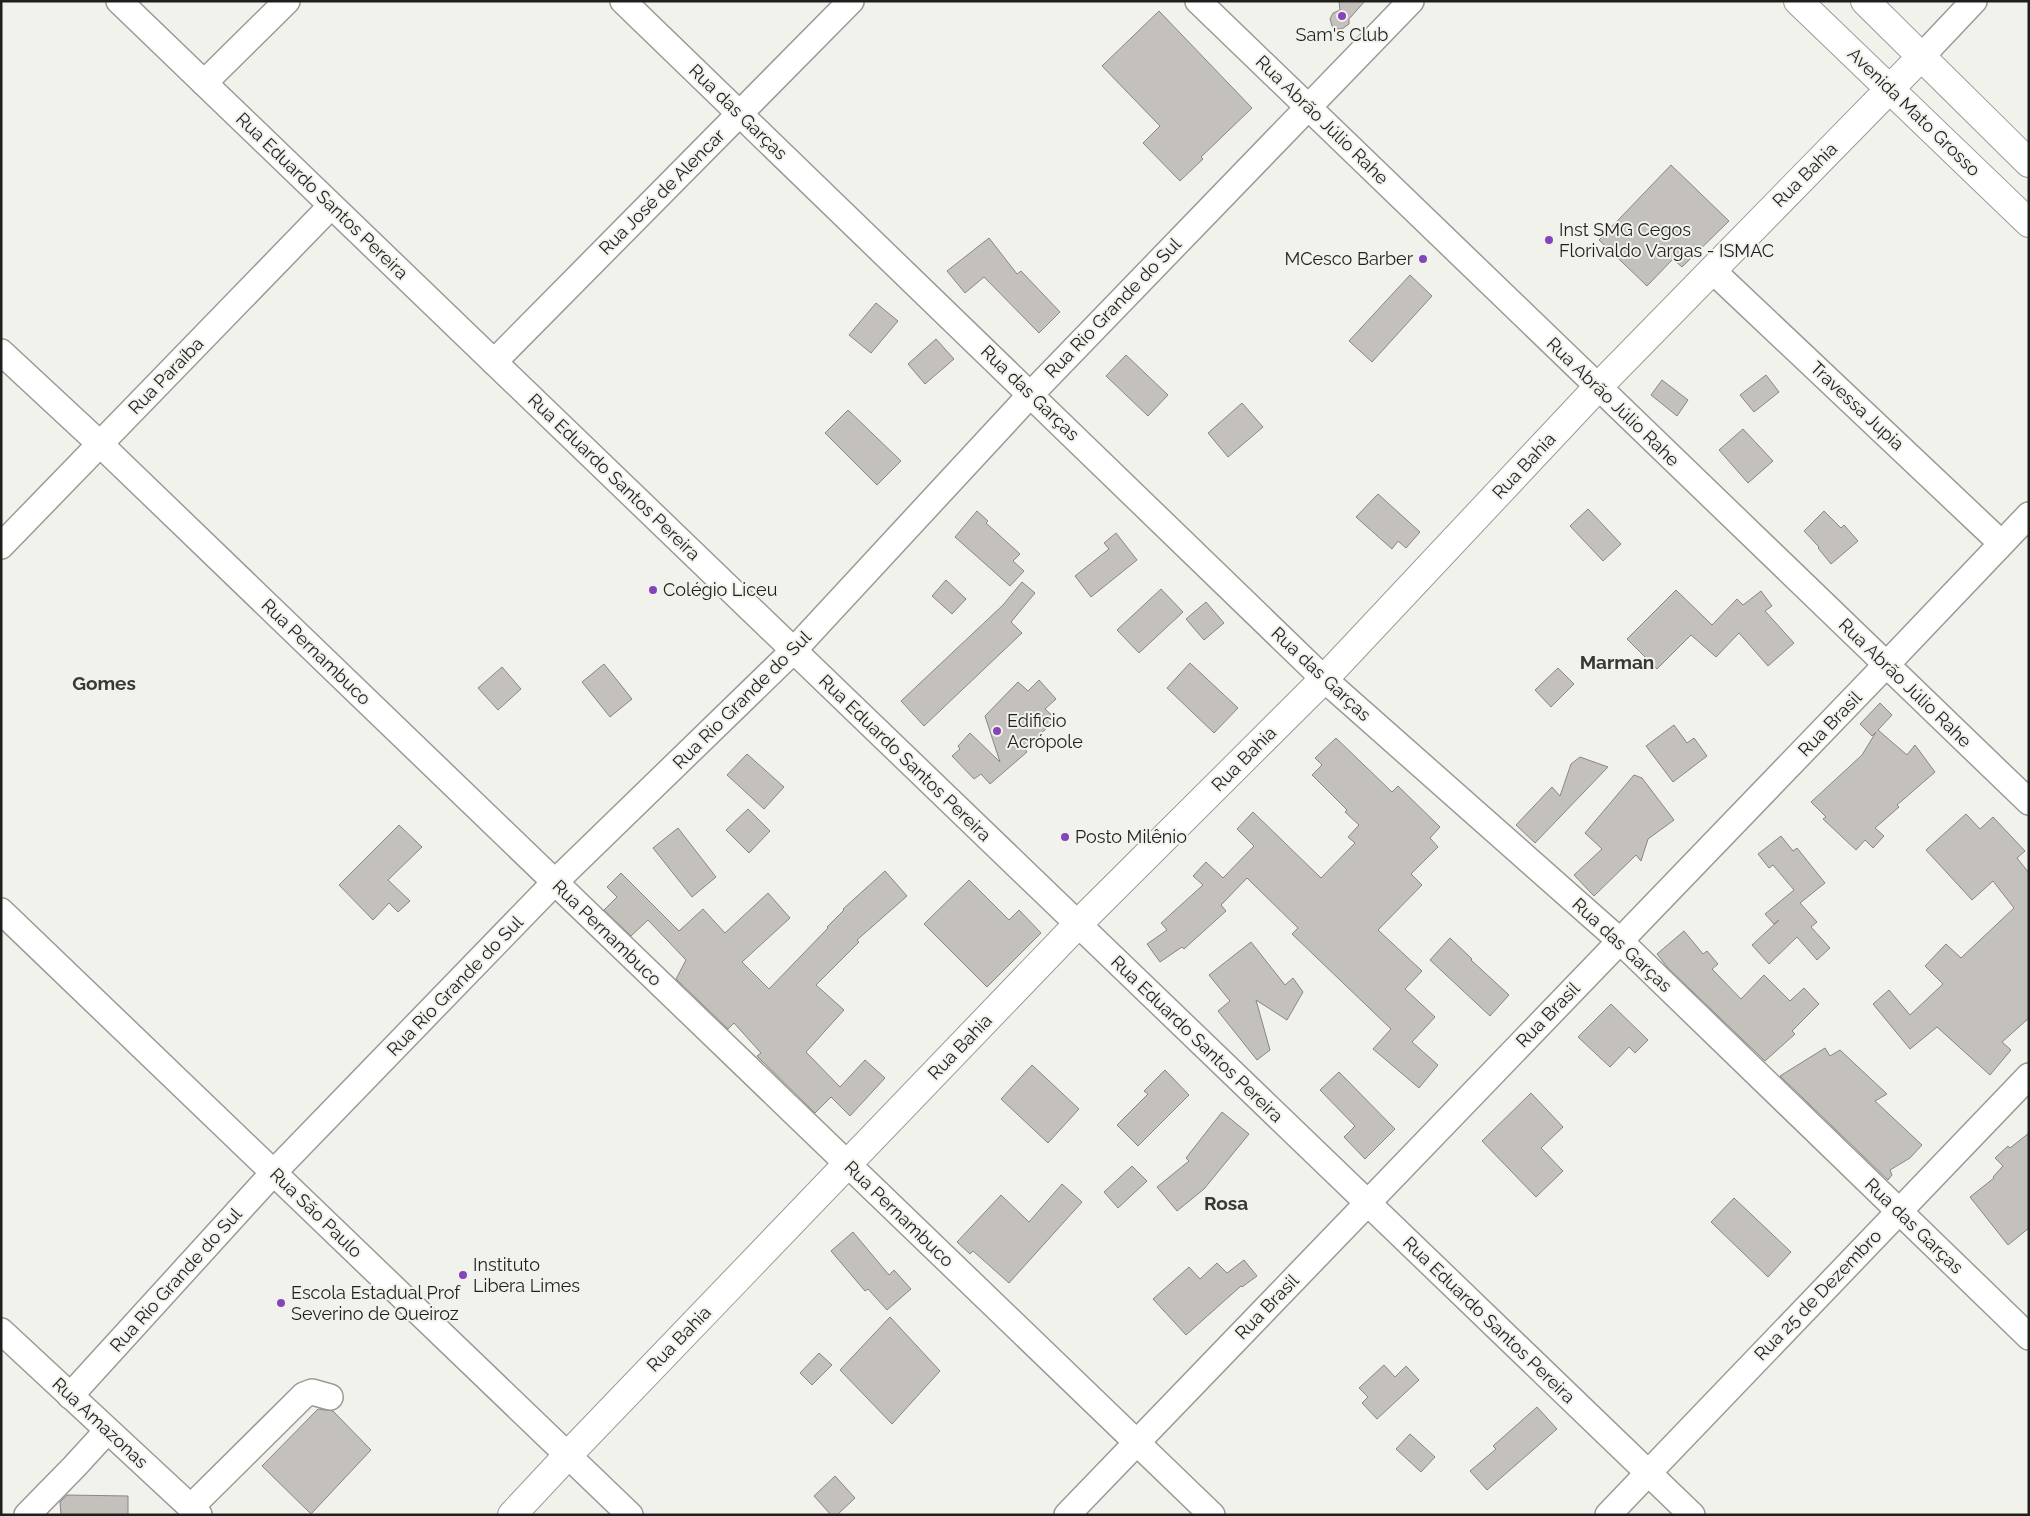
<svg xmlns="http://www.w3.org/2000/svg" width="2030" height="1516" viewBox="0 0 2030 1516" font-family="Raleway,sans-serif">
	<rect width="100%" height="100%" fill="#f2f2ed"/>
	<!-- building -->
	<g fill="#c4c1bd" stroke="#898683">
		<path d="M1339,1h26l-16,18v5l-7,5h-9l-3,-10 3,-6 7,-3z"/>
		<path d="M1159,11l93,97 -51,49 2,2 -23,22 -37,-38 17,-17 -58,-60z"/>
		<path d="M1671,165l58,56 -47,46 -9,-8 -26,27 -48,-46z"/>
		<path d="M989,238l28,36 4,-3 39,41 -21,21 -55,-56 -19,16 -18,-22z"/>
		<path d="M1410,275l22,21 -60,66 -23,-21z"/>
		<path d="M876,303l22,18 -27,32 -22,-18z"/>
		<path d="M936,339l18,20 -29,25 -17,-20z"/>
		<path d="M1126,355l42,40 -20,21 -42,-40z"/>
		<path d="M1766,375l13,17 -25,20 -14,-17z"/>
		<path d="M1662,380l26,20 -11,16 -26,-21z"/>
		<path d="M1242,403l21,24 -35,30 -20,-24z"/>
		<path d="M848,410l53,51 -24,24 -52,-52z"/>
		<path d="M1743,429l30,32 -25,22 -29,-33z"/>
		<path d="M1378,494l42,38 -14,16 -8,-7 -6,8 -36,-32z"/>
		<path d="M1588,509l33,35 -18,17 -33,-35z"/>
		<path d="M977,511l11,10 -2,2 34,31 -7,7 11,10 -14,15 -55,-49z"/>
		<path d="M1824,511l17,17 3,-3 14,16 -27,23 -13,-16 1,-1 -15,-16z"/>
		<path d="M1116,533l21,27 -46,37 -16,-21 34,-27 -5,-6z"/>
		<path d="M946,580l20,19 -14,15 -20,-18z"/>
		<path d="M1022,582l13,11 -24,29 11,11 -98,93 -23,-25 102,-96z"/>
		<path d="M1161,589l22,23 -44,41 -22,-23z"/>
		<path d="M1676,590l36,35 25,-26 6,6 18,-14 11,15 -7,5 29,32 -26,23 -29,-33 -23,24 -25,-22 -34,34 -30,-30z"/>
		<path d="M1206,602l18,21 -20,17 -18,-21z"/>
		<path d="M1190,663l48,45 -24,25 -47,-45z"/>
		<path d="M604,664l28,35 -22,18 -28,-35z"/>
		<path d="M502,667l19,22 -23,21 -20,-22z"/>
		<path d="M1558,668l16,16 -23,23 -16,-17z"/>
		<path d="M1039,680l17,19 -11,10 11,10 -31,30 2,3 -37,32 -9,-10 -7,5 -22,-23 8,-7 -2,-3 12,-13 30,29 -15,-46 33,-34 10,9z"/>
		<path d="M1880,703l12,12 -14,15 29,25 8,-10 20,27 -38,33 2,2 -24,21 9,8 -11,12 -8,-8 -9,10 -33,-31 3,-2 -15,-15 51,-47 14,-23 -4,4 -12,-12z"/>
		<path d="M1674,725l13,18 7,-5 13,18 -34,26 -27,-36z"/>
		<path d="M1336,738l56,54 6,-6 42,41 -10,11 8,9 -27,27 11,11 -44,45 44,41 -17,18 30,28 -23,25 26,23 -19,23 -46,-39 18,-20 -99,-95 6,-6 -51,-50 -26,27 5,6 -42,38 -2,-2 -22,15 -13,-18 20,-14 -6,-7 42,-38 -10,-9 13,-14 17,16 31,-32 -17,-17 16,-17 68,66 34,-35 -7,-6 11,-12 -14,-13 2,-2 -35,-35 10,-10 -7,-7z"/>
		<path d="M747,754l37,33 -20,22 -37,-34z"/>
		<path d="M1580,757l28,10 -73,76 -19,-18 36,-38 8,9 11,-32z"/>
		<path d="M1634,775l8,3 32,42 -26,19 -7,22 -5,-6 -42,41 -20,-21 28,-26 -17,-16z"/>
		<path d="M748,809l22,22 -21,22 -23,-23z"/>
		<path d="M1966,814l14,15 13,-12 32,34 -8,7 12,15v145l-27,24 9,8 -21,25 -53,-48 -27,22 -37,-45 16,-14 21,25 33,-31 -18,-18 21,-22 15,14 53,-50 -21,-27 -21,19 -46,-50z"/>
		<path d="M399,825l23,22 -34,33 22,21 -12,11 -9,-9 -16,17 -34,-35z"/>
		<path d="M678,828l38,49 -24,20 -39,-49z"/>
		<path d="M1781,836l12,15 4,-3 28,35 -25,20 17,19 -6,5 19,21 -13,12 -20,-23 -28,27 -17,-19 27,-25 -5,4 -9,-10 29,-24 -21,-25 -4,3 -11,-14z"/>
		<path d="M885,871l22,25 -50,44 2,2 -43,43 28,25 -38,42 34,35 25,-27 20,18 -35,38 -19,-19 -16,16 -57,-56 -1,-1 4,-3 -27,-30 -6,6 -52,-50 10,-19 -38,-40 -17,16 -27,-26 13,-13 -10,-10 14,-14 58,58 24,-22 22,24 43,-40 22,25 -48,44 27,27 59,-61 -1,-1 17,-17 -1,-1z"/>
		<path d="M969,880l40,40 10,-10 22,23 -54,54 -63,-63z"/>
		<path d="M1684,931l19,23 4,-3 11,13 -6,5 29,30 23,-24 26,26 14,-13 15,16 -27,27 3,3 -30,27 -97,-93 -11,-14z"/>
		<path d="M1450,938l22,21 -1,1 38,35 -19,21 -60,-56z"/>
		<path d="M1251,942l34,43 8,-7 10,14 -16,28 -31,-20 14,50 -13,10 -39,-49 12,-10 -21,-26z"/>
		<path d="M1611,1004l37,36 -13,13 -6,-6 -19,20 -32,-30z"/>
		<path d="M1825,1048l5,8 10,-6 47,44 -12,7 47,44 -12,13 -20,12 2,5 -4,5 -108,-104z"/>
		<path d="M1032,1065l47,44 -31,34 -47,-44z"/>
		<path d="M1165,1070l24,25 -51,51 -21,-21 31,-31 -4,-3z"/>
		<path d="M1339,1072l56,57 -30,30 -21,-22 11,-11 -35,-36z"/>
		<path d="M1531,1093l32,34 -22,21 22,23 -27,26 -54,-56z"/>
		<path d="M1222,1112l27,22 -45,55 -27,22 -20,-24 32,-26 -3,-3z"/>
		<path d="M2029,1133v95l-21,17 -38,-48 24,-19 -1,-1 10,-11 -8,-8 13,-12 2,2z"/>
		<path d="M1132,1166l15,15 -29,27 -14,-16z"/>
		<path d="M1062,1184l20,18 -73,81 -36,-32 -3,3 -13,-12 44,-47 28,27z"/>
		<path d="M1734,1198l57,54 -23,25 -57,-55z"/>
		<path d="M853,1232l36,43 5,-5 17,19 -24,21 -19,-21 -3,2 -34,-40z"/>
		<path d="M1244,1260l13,16 -15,11 -1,-1 -55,49 -33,-36 36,-32 11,12 17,-16 10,10z"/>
		<path d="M890,1317l50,54 -48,53 -52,-54z"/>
		<path d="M819,1353l13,12 -20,20 -12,-12z"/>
		<path d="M1384,1365l11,12 11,-11 13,14 -42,39 -15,-16 6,-6 -9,-9z"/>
		<path d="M1537,1407l20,22 -70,61 -17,-19 26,-22 -3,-3z"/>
		<path d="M318,1409l15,2 38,39 -60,64 -49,-48z"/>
		<path d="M1410,1434l25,23 -14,15 -25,-23z"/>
		<path d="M835,1476l20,22 -18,17h-6l-17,-19z"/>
		<path d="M67,1495l61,1v19h-67l-1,-13z"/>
	</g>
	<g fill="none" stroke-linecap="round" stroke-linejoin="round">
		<!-- minor casing -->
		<g stroke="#9b9a96" stroke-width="28">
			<g id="minor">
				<path d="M119,1l1573,1514"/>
				<path d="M623,1l701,678 295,261 410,397"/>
				<path d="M1198,1l831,801"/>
				<path d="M1922,56l52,-55"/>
				<path d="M204,83l83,-82"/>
				<path d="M1712,270l289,273"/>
				<path d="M1,352l99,92 1112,1071"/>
				<path d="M494,362l357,-361"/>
				<path d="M1,546l330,-340"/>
				<path d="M1,911l629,604"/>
				<path d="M1,1331l198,184"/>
				<path d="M70,1396l204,-224 281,-290 239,-232 237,-256 380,-393"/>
				<path d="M191,1507l113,-112 8,-3 18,5"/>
				<path d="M27,1515l47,-48 33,-36"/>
				<path d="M1067,1515l819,-850 143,-150"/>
				<path d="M1608,1515l421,-439"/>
			</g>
		</g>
		<!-- major casing -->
		<g stroke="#9b9a96" stroke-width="30">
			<g id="major">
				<path d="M1798,1l231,222"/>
				<path d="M1865,1l164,162"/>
				<path d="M512,1515l56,-60 510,-531 246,-245 274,-292 324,-331"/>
			</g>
		</g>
		<!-- minor -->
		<use href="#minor" stroke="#fff" stroke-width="25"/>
		<!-- major -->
		<use href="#major" stroke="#fff" stroke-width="28"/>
	</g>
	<!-- markers -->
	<g fill="#8545ba" stroke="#f2f2ed" stroke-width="2">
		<circle cx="1342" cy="16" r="5"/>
		<circle cx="1549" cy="240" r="5"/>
		<circle cx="1423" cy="259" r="5"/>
		<circle cx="653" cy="590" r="5"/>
		<circle cx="997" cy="731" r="5"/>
		<circle cx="1065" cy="837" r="5"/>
		<circle cx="463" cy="1275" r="5"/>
		<circle cx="281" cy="1303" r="5"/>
	</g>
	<g text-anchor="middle" stroke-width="4" stroke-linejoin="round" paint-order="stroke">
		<!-- poi labels -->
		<g font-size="18" fill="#201f1e" stroke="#f2f2ed" text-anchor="start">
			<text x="1342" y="41" text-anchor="middle">Sam's Club</text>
			<text x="1559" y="236">Inst SMG Cegos<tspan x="1559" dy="21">Florivaldo Vargas - ISMAC</tspan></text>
			<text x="1413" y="265" text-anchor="end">MCesco Barber</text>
			<text x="663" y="596">Colégio Liceu</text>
			<text x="1007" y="727">Edificio<tspan x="1007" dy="21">Acrópole</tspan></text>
			<text x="1075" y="843">Posto Milênio</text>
			<text x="473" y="1271">Instituto<tspan x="473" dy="21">Libera Limes</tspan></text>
			<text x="291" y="1299">Escola Estadual Prof<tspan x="291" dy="21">Severino de Queiroz</tspan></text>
		</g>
		<!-- street labels -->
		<g font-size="18" fill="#201f1e" stroke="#f2f2ed">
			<text transform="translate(738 112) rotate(44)" y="6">Rua das Garças</text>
			<text transform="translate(1914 112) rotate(44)" y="6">Avenida Mato Grosso</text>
			<text transform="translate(1322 120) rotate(44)" y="6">Rua Abrão Júlio Rahe</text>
			<text transform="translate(1805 175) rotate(-45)" y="6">Rua Bahia</text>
			<text transform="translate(662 192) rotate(-45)" y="6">Rua José de Alencar</text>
			<text transform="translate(322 196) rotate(44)" y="6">Rua Eduardo Santos Pereira</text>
			<text transform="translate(1113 308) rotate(-46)" y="6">Rua Rio Grande do Sul</text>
			<text transform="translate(166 376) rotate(-46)" y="6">Rua Paraíba</text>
			<text transform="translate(1030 393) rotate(44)" y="6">Rua das Garças</text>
			<text transform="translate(1613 402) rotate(44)" y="6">Rua Abrão Júlio Rahe</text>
			<text transform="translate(1857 406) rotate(43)" y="6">Travessa Jupia</text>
			<text transform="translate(1524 466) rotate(-47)" y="6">Rua Bahia</text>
			<text transform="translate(614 477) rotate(44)" y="6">Rua Eduardo Santos Pereira</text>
			<text transform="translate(316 652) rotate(44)" y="6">Rua Pernambuco</text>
			<text transform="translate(1321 674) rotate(43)" y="6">Rua das Garças</text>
			<text transform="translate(1905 683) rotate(44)" y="6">Rua Abrão Júlio Rahe</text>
			<text transform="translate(742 700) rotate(-45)" y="6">Rua Rio Grande do Sul</text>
			<text transform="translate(1830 724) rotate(-46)" y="6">Rua Brasil</text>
			<text transform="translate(905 758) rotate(44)" y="6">Rua Eduardo Santos Pereira</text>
			<text transform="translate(1244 759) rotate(-45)" y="6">Rua Bahia</text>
			<text transform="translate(607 933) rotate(44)" y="6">Rua Pernambuco</text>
			<text transform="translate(1622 945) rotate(43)" y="6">Rua das Garças</text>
			<text transform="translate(455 986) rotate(-46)" y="6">Rua Rio Grande do Sul</text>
			<text transform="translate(1548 1015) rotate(-46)" y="6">Rua Brasil</text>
			<text transform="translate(1197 1039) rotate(44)" y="6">Rua Eduardo Santos Pereira</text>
			<text transform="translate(960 1047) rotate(-46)" y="6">Rua Bahia</text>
			<text transform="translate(316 1213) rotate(44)" y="6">Rua São Paulo</text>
			<text transform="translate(899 1214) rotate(44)" y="6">Rua Pernambuco</text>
			<text transform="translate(1914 1226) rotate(44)" y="6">Rua das Garças</text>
			<text transform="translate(176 1280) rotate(-48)" y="6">Rua Rio Grande do Sul</text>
			<text transform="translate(1818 1295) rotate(-46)" y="6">Rua 25 de Dezembro</text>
			<text transform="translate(1267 1307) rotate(-46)" y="6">Rua Brasil</text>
			<text transform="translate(1489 1320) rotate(44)" y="6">Rua Eduardo Santos Pereira</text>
			<text transform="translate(679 1339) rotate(-46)" y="6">Rua Bahia</text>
			<text transform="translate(100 1423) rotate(43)" y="6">Rua Amazonas</text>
		</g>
		<!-- neighbourhood labels -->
		<g font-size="19" font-weight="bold" fill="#383834" stroke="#f2f2ed">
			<text x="1617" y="669">Marman</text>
			<text x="104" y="690">Gomes</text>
			<text x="1226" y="1210">Rosa</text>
		</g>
	</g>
	<!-- border -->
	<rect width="2030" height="1516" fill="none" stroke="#201f1e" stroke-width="5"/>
</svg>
